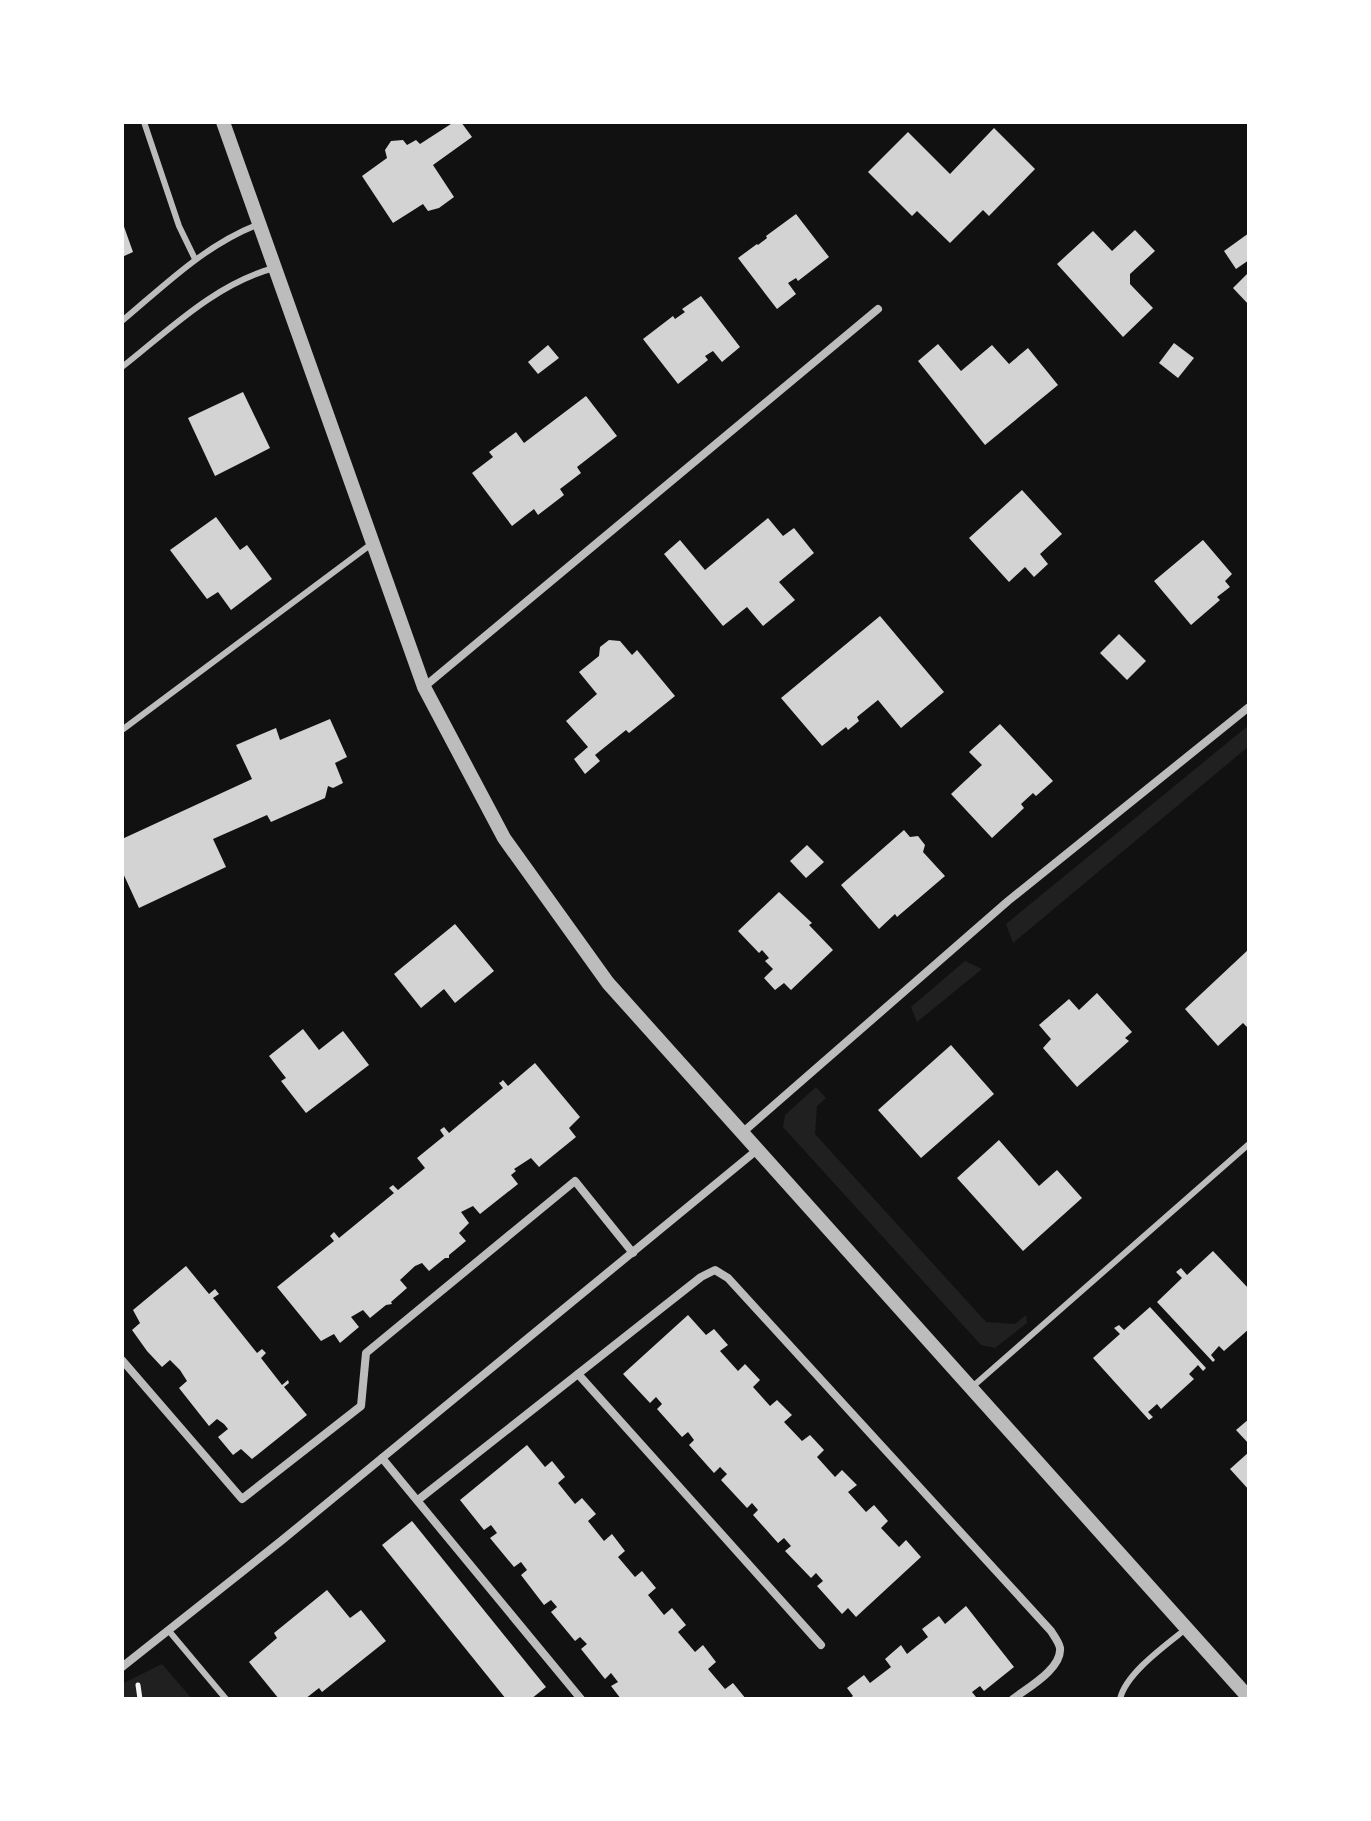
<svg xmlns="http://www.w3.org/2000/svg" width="1371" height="1821" viewBox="0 0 1371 1821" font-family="'DejaVu Sans',sans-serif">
	<rect width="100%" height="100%" fill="#111"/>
	<!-- green -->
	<g fill="#202020">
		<path d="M1249,725v21l-236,197 -7,-19z"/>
		<path d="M965,961l17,8 -65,53 -6,-15z"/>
		<path d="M816,1087l10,11 -9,8 -2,28 171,188 29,2 11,-9 1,8 -32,25 -14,-3 -198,-218 2,-12z"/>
		<path d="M162,1664l30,35h-70v-15z"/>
	</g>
	<!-- building -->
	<g fill="#d3d3d3">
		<path d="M454,122h7l11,15 -39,28 21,32 -15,11 -11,3 -5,-7 -30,19 -31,-47 25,-18 -2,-8 6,-9 12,-1 4,5 9,-5 4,4z"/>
		<path d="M994,128l41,41 -46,47 -6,-6 -33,33 -33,-32 -5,5 -44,-44 40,-40 42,42z"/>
		<path d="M796,214l33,43 -31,24 -2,-3 -8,5 8,11 -19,15 -39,-51 19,-14 1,1 9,-7 -1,-2z"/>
		<path d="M122,221l11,31 -11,5z"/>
		<path d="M1135,230l20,21 -25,23v10l23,24 -30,29 -66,-73 36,-33 19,20z"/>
		<path d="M1249,233v27l-13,9 -12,-18z"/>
		<path d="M1249,272v33l-16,-17z"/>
		<path d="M701,296l39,51 -18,15 -9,-11 -8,5 3,4 -30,24 -35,-45 30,-23 2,3 10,-7 -3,-3z"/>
		<path d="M1174,343l20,15 -16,20 -19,-15z"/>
		<path d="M938,344l23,27 31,-26 17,19 19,-16 30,37 -73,60 -67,-84z"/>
		<path d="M548,345l11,13 -21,16 -10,-12z"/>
		<path d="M243,392l27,56 -55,28 -27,-58z"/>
		<path d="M586,396l31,40 -40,31 4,6 -21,16 4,6 -26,20 -4,-6 -22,17 -40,-53 21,-16 -4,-5 27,-20 8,11z"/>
		<path d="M1022,490l40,44 -22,20 8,10 -14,13 -9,-10 -16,15 -40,-44z"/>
		<path d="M216,517l24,33 7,-5 25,34 -41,31 -13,-18 -11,7 -37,-49z"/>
		<path d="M768,518l15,18 11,-8 20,25 -35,29 16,18 -32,26 -16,-19 -24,19 -59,-72 16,-14 25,30z"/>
		<path d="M1203,540l29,34 -7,7 5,6 -13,10 3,3 -29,25 -37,-44z"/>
		<path d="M880,616l64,76 -43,36 -23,-28 -21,17 2,4 -11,9 -2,-3 -24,19 -41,-48z"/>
		<path d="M1119,634l27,27 -19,19 -27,-27z"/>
		<path d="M609,640l11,1 12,14 5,-5 38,46 -46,37 -3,-3 -31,25 5,6 -15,13 -11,-15 14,-12 -22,-26 31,-27 -18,-22 20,-16 1,-9z"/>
		<path d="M330,719l17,38 -12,6 8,20 -10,5 -5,-2 -3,12 -54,24 -4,-7 -54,24 13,28 -87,41 -17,-37v-32l130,-60 -16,-34 40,-17 4,12z"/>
		<path d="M1000,724l53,57 -17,15 -3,-3 -12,11 3,4 -32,30 -41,-44 31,-29 -13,-13z"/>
		<path d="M904,830l6,7 8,-1 7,9 -2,7 22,24 -48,41 -2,-3 -16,15 -38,-44z"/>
		<path d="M807,845l17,17 -18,16 -16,-17z"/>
		<path d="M779,892l33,31 -3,2 24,25 -42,40 -7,-7 -9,7 -11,-12 9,-9 -8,-8 4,-3 -7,-8 -3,3 -21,-22z"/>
		<path d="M455,924l39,47 -39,32 -11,-14 -23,19 -27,-34z"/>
		<path d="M1249,949v80l-6,-6 -25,23 -33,-37z"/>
		<path d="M1097,993l35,39 -7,6 4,3 -52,46 -34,-39 8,-9 -12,-14 30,-26 10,11z"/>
		<path d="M303,1029l16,21 24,-19 26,34 -63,48 -25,-32 5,-3 -17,-22z"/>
		<path d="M951,1045l43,49 -73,64 -43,-48z"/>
		<path d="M535,1063l45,54 -11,11 7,9 -37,30 -8,-9 -17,11 2,2 -5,4 7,9 -38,30 -7,-8 -12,6 8,11 -10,10 7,8 -17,14v3h-4l-16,13 -7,-8 -7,3 -15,14 7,8 -16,14 1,2 -6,1 -16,13 -7,-8 -12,7 8,10 -19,16 -6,-9 -13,7 -44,-54 57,-46 -4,-5 4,-4 5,6 55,-45 -5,-5 4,-3 5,5 27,-22 -8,-10 27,-22 -4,-6 4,-3 5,6 54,-45 -4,-5 2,-1 2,-2 5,6z"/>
		<path d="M999,1140l40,46 18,-16 25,28 -59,53 -66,-73z"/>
		<path d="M1213,1251l36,38v40l-25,22 -5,-5 -8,9 4,5 -2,2 -56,-60 25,-24 -6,-6 5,-4 6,7z"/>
		<path d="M186,1266l23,28 6,-5 4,5 -6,4 44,55 5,-4 4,4 -5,5 21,27 6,-5 1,3 -5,4 23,28 -55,44 -11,-10 -8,6 -15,-18 10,-8 -4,-5 -7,-5 -8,7 -30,-38 8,-7 -7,-11 -10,-10 -8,7 -15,-16 -15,-21 8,-7 -7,-13z"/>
		<path d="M1150,1307l56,61 -3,3 -5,-6 -9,9 5,5 -33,30 -4,-5 -9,8 5,5 -4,3 -56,-62 27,-24 -6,-6 5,-3 5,5z"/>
		<path d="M688,1315l18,20 8,-6 14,16 -8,6 18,20 7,-7 15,16 -7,7 17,19 7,-6 15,15 -8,7 18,19 8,-6 14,15 -7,7 18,20 7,-7 15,15 -9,7 18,20 8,-7 14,16 -7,7 18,19 7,-7 15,17 -65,60 -8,-9 -6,6 -25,-28 6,-5 -7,-8 -5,5 -26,-27 6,-5 -7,-8 -6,5 -25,-28 5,-5 -6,-7 -5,5 -26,-28 6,-6 -7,-7 -6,6 -25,-28 5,-5 -6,-8 -6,5 -25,-28 5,-5 -6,-7 -6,6 -27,-29z"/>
		<path d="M1249,1419v25l-13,-14z"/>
		<path d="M527,1445l18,22 7,-6 13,16 -7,6 17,21 7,-6 14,16 -8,7 16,20 8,-7 13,17 -7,6 17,20 7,-6 14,17 -8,7 16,20 8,-7 14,17 -8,7 17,20 8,-7 13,17 -8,7 17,20 8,-6 13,16h-125l-10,-13 7,-4 -7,-9 -6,6 -24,-30 6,-5 -7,-7 -5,4 -24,-29 6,-5 -6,-7 -7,5 -23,-30 6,-5 -6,-8 -7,5 -24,-29 7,-5 -6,-8 -7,5 -24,-30z"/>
		<path d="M1249,1452v38l-19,-21z"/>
		<path d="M412,1521l134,166 -15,12h-25l-124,-154z"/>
		<path d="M327,1590l23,28 11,-8 25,31 -64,51 -3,-4 -14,11h-26l-30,-37 28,-24 -3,-5z"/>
		<path d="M966,1606l48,61 -30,24 -4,-5 -8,6 4,5 -2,2h-125l4,-3 -6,-8 17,-13 6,8 21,-16 -6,-8 16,-14 6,9 21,-17 -6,-8 17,-13 6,8z"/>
	</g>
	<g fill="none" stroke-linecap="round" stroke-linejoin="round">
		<!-- path -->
		<path stroke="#f5f5f5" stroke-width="5" d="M138,1685l2,14"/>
		<!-- service -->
		<g stroke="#bcbcbc" stroke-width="6">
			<path d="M144,122l35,104 16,33"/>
			<path d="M122,321c43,-36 84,-77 137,-97"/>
			<path d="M122,367c47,-37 93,-83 152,-99"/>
			<path d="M122,730l248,-185"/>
			<path d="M971,1388l278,-244"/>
			<path d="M169,1631l57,68"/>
			<path d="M1120,1699c6,-26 46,-54 67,-71"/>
		</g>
		<!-- minor -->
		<g stroke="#bcbcbc" stroke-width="8">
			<path d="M424,687l454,-378"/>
			<path d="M742,1133l266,-232 241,-194"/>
			<path d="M122,1360l120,139 119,-93 5,-53 209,-172 58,72"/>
			<path d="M578,1374l243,271"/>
			<path d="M382,1458l199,241"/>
			<path d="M418,1500l283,-223 14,-7 13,8 323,353c3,5 8,11 9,17 2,21 -33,40 -47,51"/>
			<path d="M122,1667l159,-126 476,-391"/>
		</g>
		<!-- tertiary -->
		<path stroke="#bcbcbc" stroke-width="14" d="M223,122l201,565 80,151 104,145 641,715"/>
	</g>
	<!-- border -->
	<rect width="1371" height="1821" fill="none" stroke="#ffffff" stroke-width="248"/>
</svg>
